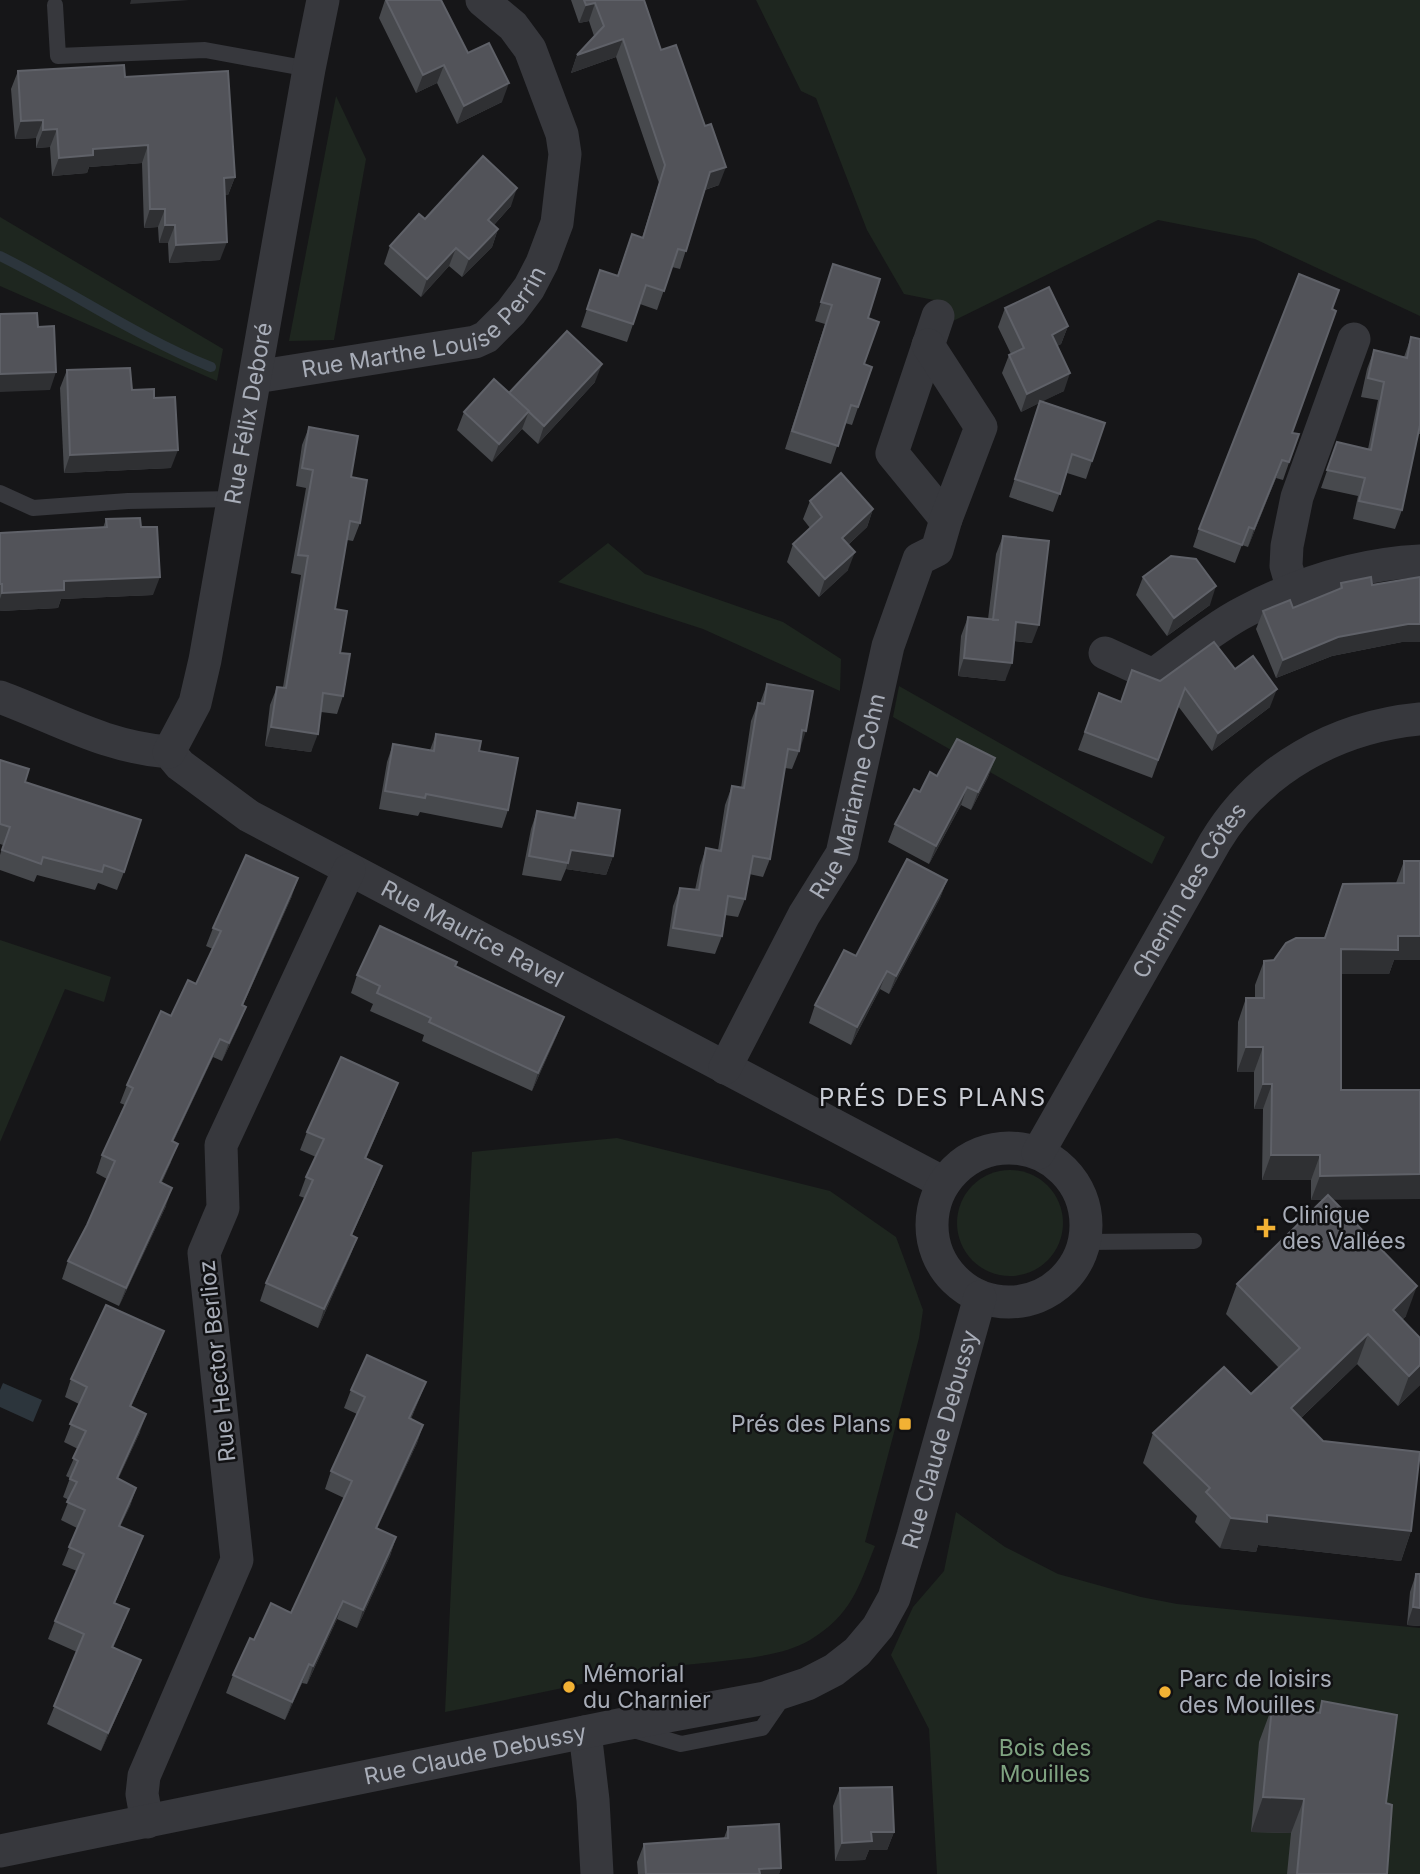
<svg xmlns="http://www.w3.org/2000/svg" width="1420" height="1874" viewBox="0 0 1420 1874" font-family="Inter,sans-serif">
	<rect width="100%" height="100%" fill="#161618"/>
	<!-- green -->
	<g fill="#1e261f">
		<path d="M756,0h664v316l-165,-77 -97,-19 -207,102 -17,-22 -30,-6 -37,-64 -51,-132 -15,-7z"/>
		<path d="M336,96l30,63 -32,181 -45,1z"/>
		<path d="M0,217l223,132 -6,32 -217,-95z"/>
		<path d="M608,543l37,31 138,48 58,37 -1,32 -137,-62 -145,-47z"/>
		<path d="M899,686l266,151 -13,27 -259,-147z"/>
		<path d="M0,940l111,37 -7,25 -39,-13 -65,153z"/>
		<path d="M617,1138l213,53 66,46 27,73 -4,28 -54,204 10,4c-17,43 -24,69 -65,94 -37,22 -103,20 -146,28 -73,13 -146,30 -219,44l27,-560z"/>
		<circle cx="1010" cy="1223" r="53"/>
		<path d="M956,1512l49,35 53,27 83,23 36,7 243,24v246h-483l-8,-145 -38,-74 22,-48 31,-36z"/>
	</g>
	<!-- water -->
	<path fill="#2c353c" d="M3,1383l39,17 -9,22 -33,-15v-17z"/>
	<g fill="none" stroke-linecap="round" stroke-linejoin="round">
		<!-- stream -->
		<path stroke="#2c353c" stroke-width="10" d="M0,256c71,35 137,81 211,111"/>
		<!-- service -->
		<g stroke="#37383d" stroke-width="16">
			<path d="M55,5l3,51 147,-6 104,19"/>
			<path d="M0,493l33,15 95,-7 106,-2"/>
			<path d="M1085,1242l109,-1"/>
			<path d="M634,1730l47,14 81,-16 22,-32"/>
		</g>
		<!-- minor -->
		<g stroke="#37383d" stroke-width="33">
			<path d="M938,316l-46,137 54,66"/>
			<path id="s1" d="M256,377l219,-35 11,-5 25,-25 18,-24 13,-25 15,-40 8,-69 -3,-20 -32,-85 -17,-23 -31,-26"/>
			<path d="M1293,590l-7,-24 1,-20 10,-49 57,-158"/>
			<path d="M1105,653l48,22c28,-20 63,-49 93,-64 54,-28 113,-47 174,-50"/>
			<path id="s2" d="M0,697c59,22 105,50 169,55l11,13 69,51 695,367"/>
			<path id="s3" d="M169,752l26,-49 10,-43 104,-591 14,-69"/>
			<path id="s4" d="M725,1068l79,-153 38,-61 46,-208 31,-87 18,-9 9,-31 35,-92 -53,-82"/>
			<circle cx="1009" cy="1225" r="77"/>
			<path id="s5" d="M1038,1153l177,-311c44,-73 121,-115 205,-123"/>
			<path d="M585,1732l8,68 4,74"/>
			<path d="M147,1822l-5,-28 2,-18 93,-216 -33,-307 19,-45 -2,-63 128,-275"/>
			<path id="s6" d="M0,1851l619,-126 146,-27 42,-14 27,-14 23,-18 21,-25 16,-29 19,-62 67,-239"/>
		</g>
	</g>
	<!-- wall -->
	<g fill="#47494d">
		<path d="M385,0l83,53 34,49 -45,22 -20,-41 -21,10 -37,-75z"/>
		<path d="M571,0h73l17,50 58,135 -14,5 -25,79 -8,-2 -15,43 -17,-6 -13,38 -46,-15 19,-57 17,6 15,-42 10,4 17,-55 -43,-126 -45,16 6,-18 17,-19 -5,-15 -10,2z"/>
		<path d="M18,71l107,6 110,100 -7,18h-3l-5,65 -51,3 -1,-20h-9l-1,-16 -14,1 -2,-65 -53,4 -2,6 -35,3 -2,-29 -14,1v-10l-21,1 -4,-50z"/>
		<path d="M511,206l-17,19 4,4 -6,18 -30,30 -13,-11 -28,31 -37,-33 6,-18 35,-27z"/>
		<path d="M833,264l35,54 -4,46 8,3 -20,58 -7,-2 -14,41 -46,-15 40,-125 -10,-3z"/>
		<path d="M1005,308l63,18 -7,18 -4,2 7,45 -22,10 63,22 -19,56 -19,-6 -14,39 -44,-15 30,-94 -18,9 -19,-39 7,-18 2,-1 -13,-27z"/>
		<path d="M1332,309l-40,124 7,1 -16,46 -7,-2 -28,69 -6,-2 -7,18 -42,-16 6,-18z"/>
		<path d="M1411,337l9,2v95h-2l-16,76 -7,19 -42,-10 5,-23 -37,-8 16,-46 31,7 10,-49 -17,-3 6,-28 7,-19 30,7z"/>
		<path d="M67,370l87,28 17,70 -107,5 -4,-85z"/>
		<path d="M595,382l-57,62 -16,-15 -30,33 -35,-32 7,-18 45,-19z"/>
		<path d="M309,427l42,50 9,46 -7,18 -6,-1 -12,69 8,87 -6,18 -16,-2 -10,40 -46,-6 5,-41 7,-18h6l18,-112 -10,-2 15,-85 -10,-2 6,-41z"/>
		<path d="M810,501l63,8 -6,18 -19,18v25l-29,27 -32,-35 6,-18 17,-16 -7,-9z"/>
		<path d="M106,519l35,8 12,68 -92,4 -3,9 -58,3v-78l103,-5z"/>
		<path d="M1003,536l29,107 -18,-2 -9,40 -47,-5 3,-40 7,-19 20,2 8,-65z"/>
		<path d="M1143,577l67,28 -43,31 -31,-41z"/>
		<path d="M1341,583l31,2 48,57h-18l-70,14 -56,22 -20,-49 7,-18 30,-3 46,-19z"/>
		<path d="M1235,669l35,38 -58,44 -34,-45 -26,72 -74,-28 21,-57 22,9 39,-21z"/>
		<path d="M767,684l33,65 -8,20 -7,-1 -15,91 -7,18 -14,-3 -4,25 -7,18 -13,-2 -3,21 -7,18 -48,-8 6,-40 7,-18 15,2 5,-24 6,-18 12,2 7,-45 7,-19 9,2 10,-67 7,-18h2z"/>
		<path d="M436,734l43,17 29,59 -6,18 -82,-16 -2,4 -39,-7 8,-47 6,-18 37,6z"/>
		<path d="M995,758l-7,19 -17,33 -10,-5 -32,59 -41,-22 7,-18 25,-32z"/>
		<path d="M0,760l124,112 -7,18 -19,-7 -3,7 -58,-15 -3,7 -34,-12v-15l3,-10 -3,-1z"/>
		<path d="M578,803l35,53 -7,19 -40,-6 -5,12 -39,-6 9,-46 6,-18 36,7z"/>
		<path d="M1404,861h16v99h-26l-5,14h-48l-8,226 73,116 -4,4 18,65 -22,21 -41,-42 -56,54 110,113 -10,30 -143,-16 -2,7 -36,-4 -25,-26 2,-6 -54,-53 10,-30 98,-39 28,-26 -53,-54 11,-30 85,-84h-11v-20h-49l1,-71h-9v-37h-17l1,-50 8,-24h9v-13l9,-24 10,-1 50,-22 19,-54 53,-1z"/>
		<path d="M947,880l-7,18 -51,96 -9,-5 -29,56 -42,-22 6,-18 41,-49z"/>
		<path d="M292,896l-49,109 -4,20 -17,36 -9,-4 -40,85 -2,20 -9,20 4,24 -47,100 -57,-27 6,-18 19,-36 20,-46 -11,-6 6,-18 23,-50 -5,-2 7,-18 44,-69 25,-32 17,-35 -7,-3 7,-18z"/>
		<path d="M456,966l108,51 -7,18 -25,56 -110,-50 2,-6 -54,-24 3,-7 -22,-11 6,-18z"/>
		<path d="M391,1101l-25,58 16,7 -7,18 -23,51 5,3 -7,18 -32,72 -58,-27 6,-18 39,-85 -6,-2 7,-19 10,-20 -16,-7 7,-18z"/>
		<path d="M157,1349l-26,58 9,25 -22,47 18,9 -6,18 -10,20 23,10 -28,67 7,24 -9,20 21,31 -33,73 -54,-27 30,-72 -29,-13 7,-18 22,-50 -15,-6 15,-37 -16,-8 8,-20 -6,-3 7,-19 -4,-2 12,-27 -14,-7 15,-38 -14,-7 6,-18z"/>
		<path d="M426,1382l-15,37 12,6 -6,18 -40,85 19,9 -6,19 -33,72 -20,-9 -30,65 -5,-1 -17,37 -59,-27 7,-18 21,-35 37,-27 53,-115 -19,-9 6,-18 26,-57 -13,-6 7,-18z"/>
		<path d="M1416,1574l4,52 -13,-1 3,-33z"/>
		<path d="M1322,1701l64,102 1,71h-100l4,-41 -40,-1 8,-90 13,-35 46,6z"/>
		<path d="M840,1788l54,44 -7,18h-18l-4,10 -30,1 -2,-55z"/>
		<path d="M728,1827l53,41 -2,6h-141l-1,-12 7,-18 80,-6z"/>
	</g>
	<!-- shaded-wall -->
	<g fill="#2f3033">
		<path d="M131,0h58l-59,4z"/>
		<path d="M595,3l-6,18 -10,2 7,-18z"/>
		<path d="M623,39l-7,18 -45,16 6,-18z"/>
		<path d="M444,65l-7,18 -21,10 7,-18z"/>
		<path d="M509,83l-7,19 -45,22 7,-18z"/>
		<path d="M43,120l-7,18 -21,1 6,-18z"/>
		<path d="M57,129l-7,18 -14,1 7,-18z"/>
		<path d="M148,145l-6,18 -53,4 -2,6 -35,3 7,-18 34,-9z"/>
		<path d="M726,167l-7,18 -15,5 6,-18z"/>
		<path d="M235,177l-7,18 -11,1 7,-18z"/>
		<path d="M517,188l-6,18 -29,32 6,-18z"/>
		<path d="M150,209h15l-7,18 -14,1z"/>
		<path d="M165,225h10l-7,18h-9z"/>
		<path d="M498,229l-6,18 -30,30 7,-18z"/>
		<path d="M227,242l-7,18 -51,3 7,-18z"/>
		<path d="M456,248l-7,18 -28,31 6,-18z"/>
		<path d="M1068,326l-7,18 -16,9 7,-18z"/>
		<path d="M602,364l-7,18 -57,62 6,-18z"/>
		<path d="M56,372l-6,18 -50,2v-18z"/>
		<path d="M1070,373l-6,18 -43,21 6,-18z"/>
		<path d="M529,411l-7,18 -30,33 7,-18z"/>
		<path d="M178,450l-7,18 -107,5 6,-18z"/>
		<path d="M1282,460l-6,18 -28,69 6,-18z"/>
		<path d="M873,509l-6,18 -31,29 6,-18z"/>
		<path d="M855,552l-7,18 -29,27 6,-18z"/>
		<path d="M160,577l-7,18 -92,4 -3,9 -58,3v-12l2,-6 62,-12z"/>
		<path d="M1216,586l-6,19 -43,31 7,-18z"/>
		<path d="M1016,622l23,3 -7,18 -23,-3z"/>
		<path d="M1408,624h12v18h-18l-70,14 -56,22 7,-18 55,-23z"/>
		<path d="M964,658l48,5 -7,18 -47,-5z"/>
		<path d="M1277,689l-7,18 -58,44 6,-18z"/>
		<path d="M271,727l47,7 -7,18 -46,-6z"/>
		<path d="M802,730l4,1 -6,18h-5z"/>
		<path d="M995,758l-7,19 -17,33 7,-18z"/>
		<path d="M967,787l-6,18 -32,59 7,-18z"/>
		<path d="M571,850l42,6 -7,19 -40,-6z"/>
		<path d="M298,878l-6,18 -57,127 7,-18z"/>
		<path d="M947,880l-7,18 -51,96 7,-18z"/>
		<path d="M1398,936h22v24h-26l-5,14h-56l8,-25z"/>
		<path d="M887,971l-7,18 -29,56 6,-18z"/>
		<path d="M246,1007l-7,18 -17,36 7,-18z"/>
		<path d="M564,1017l-7,18 -25,56 6,-18z"/>
		<path d="M220,1039l-7,18 -48,102 7,-18z"/>
		<path d="M1246,1047h17l-9,25h-17z"/>
		<path d="M398,1083l-7,18 -33,75 7,-18z"/>
		<path d="M1263,1084h9l-9,25h-9z"/>
		<path d="M178,1144l-7,18 -18,38 7,-18z"/>
		<path d="M1271,1155h49l-9,25h-49z"/>
		<path d="M382,1166l-7,18 -31,69 7,-18z"/>
		<path d="M1420,1174v25l-109,1 9,-24z"/>
		<path d="M172,1188l-6,18 -47,100 7,-18z"/>
		<path d="M357,1238l-7,18 -32,72 6,-19z"/>
		<path d="M1417,1286l-11,30 -24,24 11,-30z"/>
		<path d="M164,1331l-7,18 -34,75 7,-18z"/>
		<path d="M1368,1334l-11,30 -77,74 11,-30z"/>
		<path d="M1420,1365v20l-22,21 11,-30z"/>
		<path d="M426,1382l-7,18 -16,36 6,-18z"/>
		<path d="M146,1414l-6,18 -30,65 7,-19z"/>
		<path d="M423,1425l-6,18 -48,103 7,-18z"/>
		<path d="M136,1488l-6,18 -18,38 7,-18z"/>
		<path d="M1267,1515l144,16 -10,30 -143,-16 -2,7 -36,-4 11,-30z"/>
		<path d="M143,1536l-7,18 -29,67 7,-18z"/>
		<path d="M396,1537l-6,19 -33,72 6,-18z"/>
		<path d="M343,1601l-6,18 -30,65 6,-18z"/>
		<path d="M1413,1607l7,1v18l-13,-1z"/>
		<path d="M129,1609l-7,18 -16,38 6,-18z"/>
		<path d="M141,1660l-7,18 -33,73 7,-18z"/>
		<path d="M309,1664l-7,19 -17,37 7,-18z"/>
		<path d="M1263,1797l41,2 -13,34 -40,-1z"/>
		<path d="M871,1832h23l-7,18h-18l-4,10 -30,1 7,-18z"/>
		<path d="M781,1868l-2,6h-21l1,-5z"/>
	</g>
	<!-- building -->
	<g fill="#525359" stroke="#5f6168" stroke-width="2">
		<path d="M386,0h55l27,53 21,-10 20,40 -45,23 -20,-41 -21,10z"/>
		<path d="M584,0h60l17,50 15,-5 29,81 6,-2 15,43 -16,5 -24,79 -8,-2 -14,42 -18,-6 -13,39 -46,-15 13,-39 18,6 14,-42 11,4 22,-73 -42,-126 -46,16 27,-29 -9,-23 -9,2z"/>
		<path d="M124,65l1,12 103,-6 7,106 -11,1 3,64 -51,3 -1,-20h-10v-16h-15l-2,-64 -55,4v6l-34,3 -2,-29 -14,1v-10l-22,1 -3,-50z"/>
		<path d="M483,156l34,32 -29,32 10,9 -29,30 -13,-11 -29,31 -37,-33 29,-32 6,5z"/>
		<path d="M833,264l47,15 -12,39 11,4 -15,42 8,3 -14,40 -7,-2 -13,41 -46,-15 40,-126 -11,-3z"/>
		<path d="M1299,274l40,16 -7,19 4,2 -44,122 7,1 -10,28 -7,-2 -28,69 -5,-2 -7,18 -43,-16z"/>
		<path d="M1049,287l19,39 -16,9 18,38 -43,21 -18,-39 15,-7 -19,-40z"/>
		<path d="M37,313l1,14 16,-1 2,46 -56,2v-60z"/>
		<path d="M567,331l35,33 -58,62 -35,-33z"/>
		<path d="M1411,337l9,2v86l-18,85 -43,-9 6,-23 -38,-8 10,-28 34,8 13,-68 -16,-4 6,-28 33,8z"/>
		<path d="M130,368l2,22 22,-1v9l21,-1 3,53 -108,5 -3,-85z"/>
		<path d="M494,379l35,32 -30,33 -35,-32z"/>
		<path d="M1040,401l65,22 -13,38 -20,-7 -12,40 -45,-15z"/>
		<path d="M309,427l49,9 -7,41 16,3 -7,43 -10,-2 -15,88 12,2 -7,42 10,1 -7,42 -20,-3 -5,41 -47,-7 6,-40 9,1 22,-132 -10,-1 15,-85 -11,-2z"/>
		<path d="M841,473l32,36 -31,29 13,14 -30,27 -32,-35 29,-27 -12,-16z"/>
		<path d="M140,518l1,9h16l3,50 -96,4v9l-62,3v-9h-2v-51l107,-6 -1,-8z"/>
		<path d="M1003,536l46,5 -10,84 -23,-3 -4,41 -48,-5 4,-41 31,3h-6z"/>
		<path d="M1171,556l25,3 20,27 -42,32 -31,-41z"/>
		<path d="M1371,577l1,8 48,-8v47h-12l-70,13 -55,23 -20,-49 27,-11 3,8 49,-20 -1,-5z"/>
		<path d="M1214,642l21,27 18,-13 24,33 -59,44 -33,-45 -27,72 -73,-28 14,-39 22,9 11,-32 28,11z"/>
		<path d="M767,684l46,7 -7,40 -4,-1 -3,21 -11,-2 -18,110 -17,-3 -8,43 -17,-3 -6,40 -49,-8 7,-40 19,2 7,-42 15,3 11,-65 12,2 14,-85 6,1z"/>
		<path d="M436,734l45,7 -2,10 39,7 -10,52 -82,-16 -1,4 -40,-7 8,-47 41,7z"/>
		<path d="M957,739l38,19 -17,34 -11,-5 -31,59 -41,-22 19,-35 6,3 10,-20 7,4z"/>
		<path d="M0,760l29,9 -4,13 116,38 -17,52 -20,-7 -2,7 -59,-15 -2,7 -39,-14 8,-23 -10,-3z"/>
		<path d="M578,803l42,7 -7,46 -42,-6 -3,13 -39,-7 8,-45 38,7z"/>
		<path d="M246,855l52,23 -56,127 4,2 -17,36 -9,-4 -48,102 6,3 -18,38 12,6 -46,100 -58,-27 19,-36 28,-64 -13,-6 31,-67 -6,-3 34,-74 10,5 17,-36 8,4 25,-53 -8,-3z"/>
		<path d="M907,859l40,21 -51,96 -9,-5 -30,56 -42,-22 29,-55 12,6z"/>
		<path d="M1404,861h16v75h-22v14l-57,-1v141h79v84l-100,2v-21h-49l1,-71h-9v-37h-17v-49h18v-37l10,-1 12,-17 10,-5h29l18,-54 61,-1z"/>
		<path d="M380,926l77,36 -2,4 109,51 -26,56 -109,-51 2,-4 -54,-25 3,-7 -23,-11z"/>
		<path d="M341,1057l57,26 -33,75 17,8 -31,69 6,3 -33,71 -58,-26 47,-103 -7,-3 18,-38 -17,-7z"/>
		<path d="M1328,1195l89,91 -24,24 27,28v27l-11,11 -41,-42 -77,74 32,33 97,11 -9,79 -144,-16v7l-36,-4 -25,-26 4,-4 -57,-55 71,-66 27,27 49,-46 -63,-64z"/>
		<path d="M106,1305l58,26 -34,75 16,8 -29,64 19,10 -17,38 24,10 -29,67 15,6 -17,38 29,13 -33,73 -54,-27 30,-72 -29,-13 29,-67 -15,-7 16,-37 -18,-8 10,-20 -7,-3 8,-18 -5,-3 13,-27 -16,-7 17,-37 -16,-8z"/>
		<path d="M367,1355l59,27 -17,36 14,7 -47,103 20,9 -33,73 -20,-9 -30,65 -4,-2 -17,38 -59,-27 17,-37 4,2 17,-37 20,10 61,-132 -21,-10 34,-74 -14,-7z"/>
		<path d="M1416,1574h4v34l-7,-1z"/>
		<path d="M1322,1701l75,14 -11,88 6,2 -5,69h-90l7,-75 -41,-2 9,-90 48,6z"/>
		<path d="M892,1787l2,45h-23l1,9 -30,2 -2,-55z"/>
		<path d="M779,1824l2,44 -22,1 1,5h-114l-2,-30 84,-6v-11z"/>
	</g>
	<!-- markers -->
	<g fill="#f2b134" stroke="#111113" stroke-width="2.5">
		<path d="M1262.5 1217.5h7v7h7v7h-7v7h-7v-7h-7v-7h7z"/>
		<rect x="898" y="1417" width="14" height="14" rx="3.5"/>
		<circle cx="569" cy="1687" r="7"/>
		<circle cx="1165" cy="1692" r="7"/>
	</g>
	<g text-anchor="middle" stroke-width="5" stroke-linejoin="round" paint-order="stroke">
		<!-- street labels -->
		<g font-size="23" fill="#a8adb8" stroke="#111113">
			<text dy="8" stroke="none"><textPath href="#s1" startOffset="184">Rue Marthe Louise Perrin</textPath></text>
			<text dy="8" stroke="none"><textPath href="#s3" startOffset="350">Rue Félix Deboré</textPath></text>
			<text dy="8" stroke="none"><textPath href="#s4" startOffset="301">Rue Marianne Cohn</textPath></text>
			<text dy="8" stroke="none"><textPath href="#s5" startOffset="303">Chemin des Côtes</textPath></text>
			<text dy="8" stroke="none"><textPath href="#s2" startOffset="534">Rue Maurice Ravel</textPath></text>
			<text transform="translate(217 1361) rotate(-96)" y="8">Rue Hector Berlioz</text>
			<text dy="8" stroke="none"><textPath href="#s6" startOffset="1115">Rue Claude Debussy</textPath></text>
			<text dy="8" stroke="none"><textPath href="#s6" startOffset="485">Rue Claude Debussy</textPath></text>
		</g>
		<!-- poi labels -->
		<g font-size="23" fill="#a8adb8" stroke="#111113" text-anchor="start">
			<text x="1282" y="1223">Clinique<tspan x="1282" dy="26">des Vallées</tspan></text>
			<text x="891" y="1432" text-anchor="end">Prés des Plans</text>
			<text x="583" y="1682">Mémorial<tspan x="583" dy="26">du Charnier</tspan></text>
			<text x="1179" y="1687">Parc de loisirs<tspan x="1179" dy="26">des Mouilles</tspan></text>
		</g>
		<!-- park labels -->
		<g font-size="23" fill="#7fa381" stroke="#111113">
			<text x="1045" y="1756">Bois des<tspan x="1045" dy="26">Mouilles</tspan></text>
		</g>
		<!-- neighbourhood labels -->
		<g font-size="24" letter-spacing="2" fill="#c9ccd4" stroke="#111113">
			<text x="933" y="1106">PRÉS DES PLANS</text>
		</g>
	</g>
</svg>
